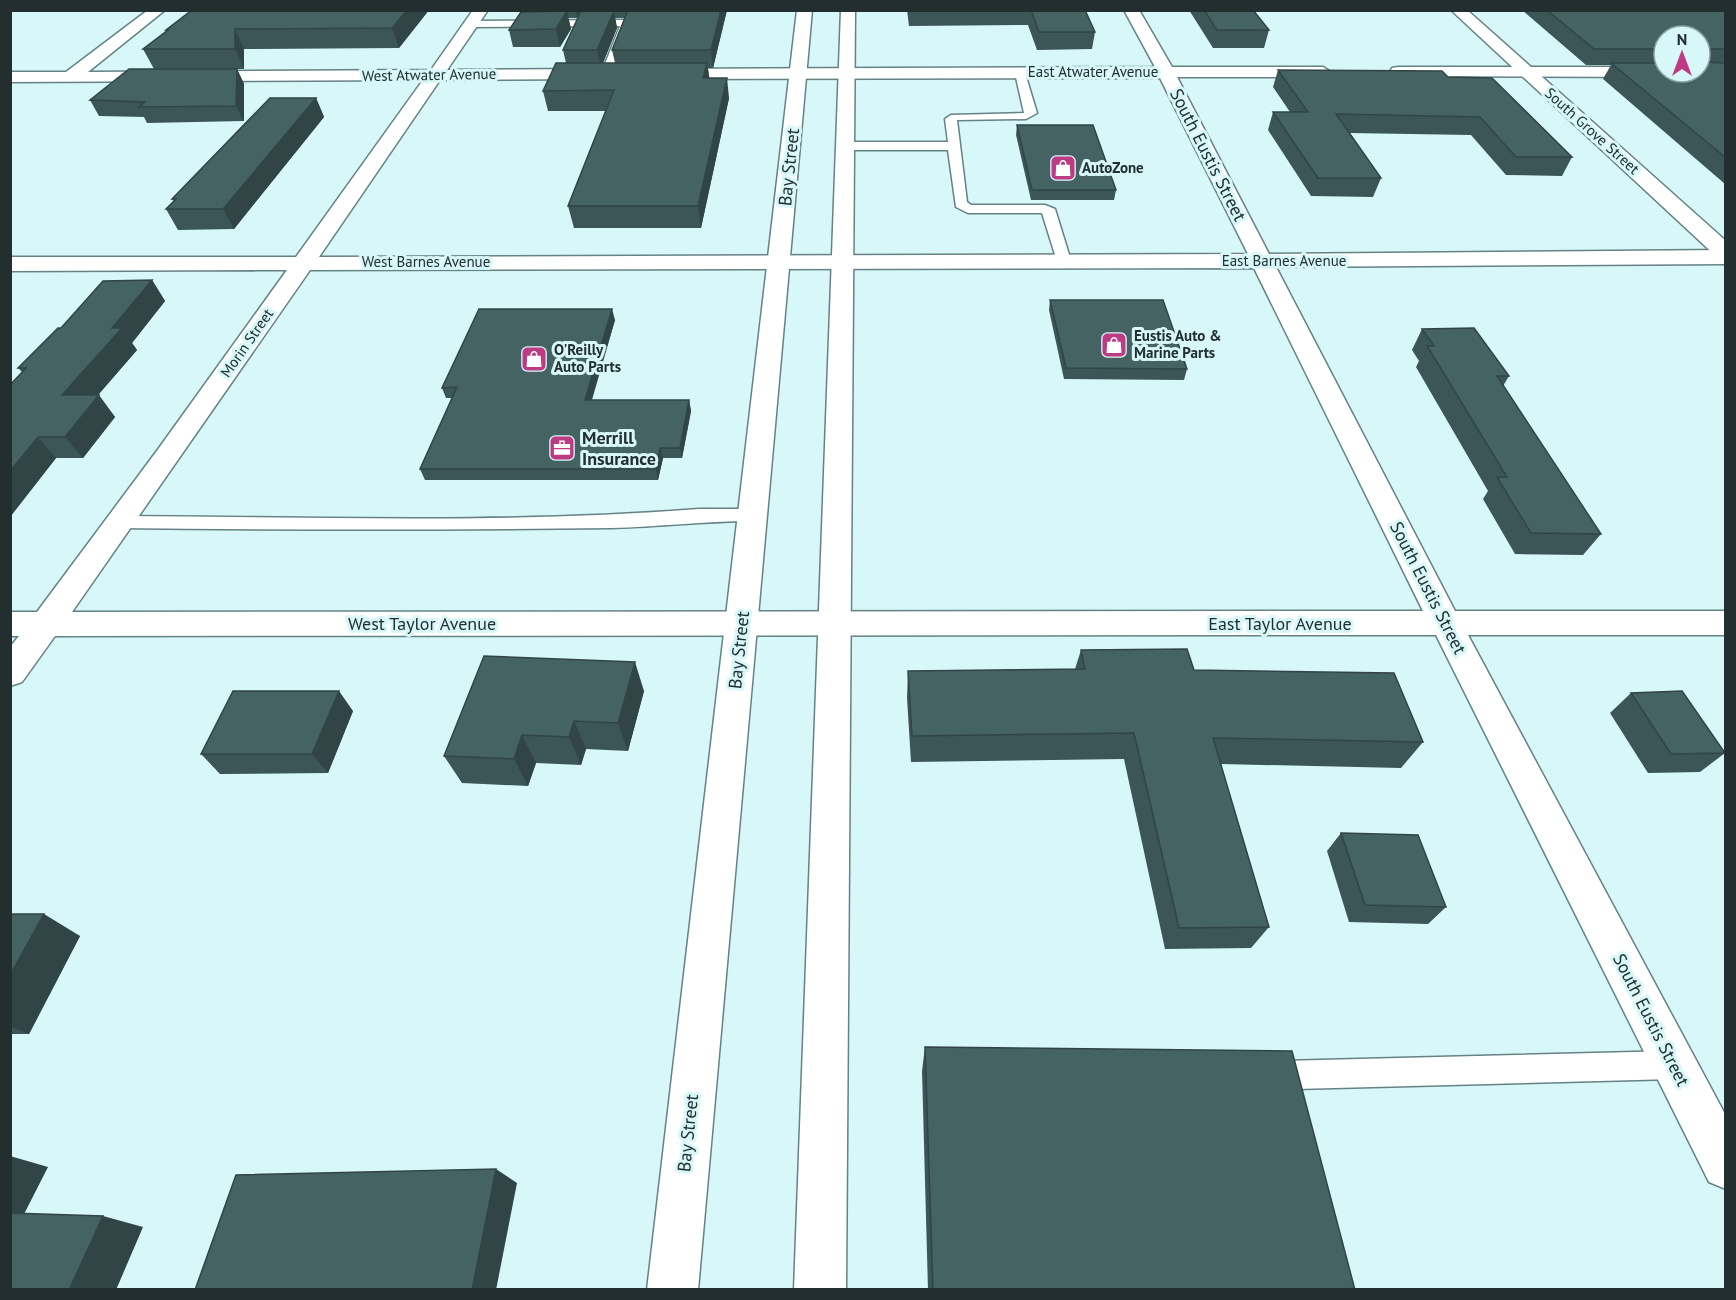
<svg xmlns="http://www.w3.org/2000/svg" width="1736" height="1300" viewBox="0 0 1736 1300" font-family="'PT Sans',sans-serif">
	<rect width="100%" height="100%" fill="#d7f7f9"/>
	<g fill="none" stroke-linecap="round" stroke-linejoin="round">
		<!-- lane casing -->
		<g stroke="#658284" stroke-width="3">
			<g id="lane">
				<path d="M626,20l5,3 -20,51 -5,3 -5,-3 19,-48 -149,1 -5,-3 5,-3z"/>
				<path d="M1020,70l5,3 12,40 -11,6 -69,1 10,82 4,3h74l10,4 16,52 -7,4 -7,-4 -15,-48h-74l-12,-6 -8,-57h-103l-6,-4 6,-4h103l-3,-23 6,-4 73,-2 -9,-40z"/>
				<path d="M699,509h53l7,1 2,5 -2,5 -7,1c-47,0 -94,6 -141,7 -164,2 -328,2 -492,0l-7,-1 -2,-5 2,-5 7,-1c193,1 387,8 580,-7z"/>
				<path d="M1674,1051l10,4 4,10 -4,10 -10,4 -378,10 -3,7 -10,4 -10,-4 -6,-21 4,-10 10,-4z"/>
			</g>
		</g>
		<!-- street casing -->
		<g stroke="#658284" stroke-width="3">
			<g id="street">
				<path d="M148,10h17l-77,62 343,-2 42,-60h15l-41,60 150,-1 8,5 -8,5 -157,1 -121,177 929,-3 -88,-176 -497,1 -8,-5 8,-5 492,-2 -31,-57h15l33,57h151l8,5 -8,5h-146l92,177 457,-4v14l-450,3 179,344h271v24h-258l258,481v73l-17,-7 -273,-547 -1381,1 -33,46 -12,4v-39l9,-11h-9v-24h27l122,-164 128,-178 -277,1v-14h286l127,-177 -413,2v-10h56zM1254,268l169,343 -1351,1 238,-342z"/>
				<path d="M1398,67h266v5h8l-8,5 -272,-1 -2,-4 2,-4z"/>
			</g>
		</g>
		<!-- secondary casing -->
		<g stroke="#658284" stroke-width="3">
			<path id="secondary" d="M1451,10h16l259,231v18l-8,-1z"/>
		</g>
		<!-- primary casing -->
		<g stroke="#658284" stroke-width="3">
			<g id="primary">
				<path d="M797,10h15l-114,1280h-51z"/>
				<path d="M841,10h14l-9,1280h-52z"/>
			</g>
		</g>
		<!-- lane -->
		<use href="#lane" fill="#fff" fill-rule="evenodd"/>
		<!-- street -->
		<use href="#street" fill="#fff" fill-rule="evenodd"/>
		<!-- secondary -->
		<use href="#secondary" fill="#fff" fill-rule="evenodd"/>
		<!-- primary -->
		<use href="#primary" fill="#fff" fill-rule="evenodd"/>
	</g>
	<!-- wall -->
	<g fill="#3c5556" fill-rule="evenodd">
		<path d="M192,10h237l-30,38 -155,1v20h-7l7,15v37l-97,2 -3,-6 -45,-1 -9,-16 64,-31 -11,-20 23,-18v-1z"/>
		<path d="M530,10h51l-4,8h-9l3,11 -11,18h-47l-4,-17 21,-18z"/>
		<path d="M588,10h139l-14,58h-5l1,10 20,20 -28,130h-127l-6,-22 38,-95h-58l-5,-20 23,-28 -3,-13zM615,18h10l-13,32 3,13h-12l14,-35z"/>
		<path d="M907,10h178l10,22 -3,17 -55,1 -9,-25 -119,1z"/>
		<path d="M1189,10h64l16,20 -5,18h-51z"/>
		<path d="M1522,10h203v174l-122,-105 8,-14h-25zM1664,36l36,36h-36z"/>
		<path d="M1278,70l170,7 124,80 -10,19 -56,-1 -35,-40 -122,-2 32,45 -8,19 -62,-1 -43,-66 5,-18h17l-17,-25z"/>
		<path d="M316,98l8,19 -90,112 -56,1 -12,-21 8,-8 -2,-2z"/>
		<path d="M1017,125l99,65 -2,10h-83l-15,-65z"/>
		<path d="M152,280l13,21 -33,42 5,7 -39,45 17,22 -32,41h-27l-46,59 12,-145 -4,-4 43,-40z"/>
		<path d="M1050,300l137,69 -3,11 -120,-1 -15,-69z"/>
		<path d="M615,320l-23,80h97l2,11 -9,47h-19l-5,22h-233l-5,-11 32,-71h-6l-4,-10z"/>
		<path d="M1422,329l87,47 -6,10 98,148 -18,21 -68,-1 -32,-55 5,-8 -72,-124 3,-6 -7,-11z"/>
		<path d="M1081,650l113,20 229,72 -22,26 -180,-4 48,163 -18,21 -86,1 -41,-190 -213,3 -4,-64 1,-27 167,-2z"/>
		<path d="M644,691l-16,60 -42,-2 -5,16 -45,-2 -8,23 -66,-3 -18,-27z"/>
		<path d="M1631,693l94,60 -25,19 -52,1 -38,-60z"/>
		<path d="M353,711l-25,62 -108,1 -19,-20z"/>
		<path d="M1341,833l105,74 -18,17 -79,-2 -22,-71z"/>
		<path d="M10,914l70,22 -51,98h-19z"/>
		<path d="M925,1047l430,243h-427l-6,-219z"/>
	</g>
	<!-- shaded-wall -->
	<g fill="#314546">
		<path d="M407,10h22l-30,38 -7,-20z"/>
		<path d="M575,10h6l-4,8z"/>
		<path d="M721,10h6l-14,58 -2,-18z"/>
		<path d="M567,11l4,18 -11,18 -4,-18z"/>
		<path d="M614,11l3,17 -16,40 -4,-18z"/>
		<path d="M235,29l9,20v20l-9,-20z"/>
		<path d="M707,63l3,19 -7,-4z"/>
		<path d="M237,69l7,15v37l-8,-15z"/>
		<path d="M727,78l2,20 -28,130 -3,-22z"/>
		<path d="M316,98l8,19 -90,112 -11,-20z"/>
		<path d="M152,280l13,21 -33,42 5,7 -58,67 -17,-22 50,-67z"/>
		<path d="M612,309l3,11 -27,91 -3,-11z"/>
		<path d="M99,395l16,22 -32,41 -18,-21z"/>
		<path d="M689,400l2,11 -9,47 -2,-10z"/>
		<path d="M38,437l18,21 -46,59v-46z"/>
		<path d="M660,448l3,10 -5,22 -2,-11z"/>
		<path d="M635,662l9,29 -16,60 -10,-28z"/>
		<path d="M339,691l14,20 -25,62 -16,-19z"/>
		<path d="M574,721l12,28 -5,16 -12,-28z"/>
		<path d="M522,735l14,28 -8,23 -14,-27z"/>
		<path d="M44,914l36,22 -51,98 -19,-8v-51z"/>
		<path d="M10,1156l38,11 -28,55 -10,-2z"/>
		<path d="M496,1169l21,14 -21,107h-24z"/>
		<path d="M103,1216l40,11 -27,63h-47z"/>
	</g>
	<!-- building -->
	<g fill="#466364" stroke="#314546" stroke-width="1.5">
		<path d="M192,10h215l-15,18 -157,1v20h-92l25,-19h-2z"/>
		<path d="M628,10h93l-10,40h-99z"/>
		<path d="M1031,10h54l10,22h-56z"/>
		<path d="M1204,10h49l16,20h-52z"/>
		<path d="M1547,10h178v39h-15l-3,5h-7v2v-20h-36v13h-70z"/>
		<path d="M567,11l-11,18 -47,1 12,-18z"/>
		<path d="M581,11h33l-17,39h-34z"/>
		<path d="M1700,58l4,4 21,1v94l-114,-94h53v9h36z"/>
		<path d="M556,63h151l-4,15h24l-29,128h-130l46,-116 -71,1z"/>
		<path d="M129,69h108l-1,37 -97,1 6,-5 -55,-2z"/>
		<path d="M1278,70l164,1 6,6 44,1 80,79h-56l-36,-40 -144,-3 45,64h-63l-45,-66h35z"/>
		<path d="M270,98h46l-93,111h-57l10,-10h-4z"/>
		<path d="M1017,125h76l23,65h-84z"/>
		<path d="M152,280l-40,48h10l-60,67h37l-34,42h-27l-28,34v-86l16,-17h-8l40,-40h3l42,-47z"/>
		<path d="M1050,300h113l24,69 -121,-1z"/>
		<path d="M479,309h133l-27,91h104l-9,48h-20l-4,21h-236l37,-82 -15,1z"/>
		<path d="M1474,328l35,48h-12l104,158 -70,-1 -34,-56h10l-80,-131h7l-12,-17z"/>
		<path d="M1187,649l7,21 200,3 29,69 -210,-4 56,189 -90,1 -45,-195 -222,3 -4,-65 177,-2 -4,-19z"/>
		<path d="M484,656l151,6 -17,61 -44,-2 -5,16 -47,-2 -8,24 -70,-3z"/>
		<path d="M233,691h106l-27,63h-111z"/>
		<path d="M1682,691l43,62 -54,1 -40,-61z"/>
		<path d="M1341,833l77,2 28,72 -81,-2z"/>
		<path d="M10,914h34l-34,61z"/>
		<path d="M925,1047l367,4 63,239h-422z"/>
		<path d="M496,1169l-24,121h-277l41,-115z"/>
		<path d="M10,1213l93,3 -34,74h-59z"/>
	</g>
	<!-- icons -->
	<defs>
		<g id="shop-square" transform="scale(1.35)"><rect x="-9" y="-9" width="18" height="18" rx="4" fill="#bd3b83" stroke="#d7f7f9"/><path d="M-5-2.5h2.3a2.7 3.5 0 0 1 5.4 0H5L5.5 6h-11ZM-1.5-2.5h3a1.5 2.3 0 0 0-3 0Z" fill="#fff"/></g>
		<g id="office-square" transform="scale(1.35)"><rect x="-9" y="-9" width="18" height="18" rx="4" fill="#bd3b83" stroke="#d7f7f9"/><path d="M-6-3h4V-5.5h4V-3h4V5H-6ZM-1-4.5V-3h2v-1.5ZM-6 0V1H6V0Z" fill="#fff"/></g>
	</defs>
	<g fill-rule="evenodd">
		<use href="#shop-square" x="1063" y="168"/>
		<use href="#shop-square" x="1114" y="345"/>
		<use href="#shop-square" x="534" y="359"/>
		<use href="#office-square" x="562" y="448"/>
	</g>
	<g text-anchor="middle" stroke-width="6" stroke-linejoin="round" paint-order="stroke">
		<!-- far-street labels -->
		<g font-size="15" fill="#222e2f" stroke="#d7f7f9">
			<text x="1093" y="77">East Atwater Avenue</text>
			<text transform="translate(429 75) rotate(-1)" y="5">West Atwater Avenue</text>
			<text transform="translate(1592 131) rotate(42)" y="5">South Grove Street</text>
			<text x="1284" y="266">East Barnes Avenue</text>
			<text x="426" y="267">West Barnes Avenue</text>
			<text transform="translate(247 343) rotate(-55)" y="5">Morin Street</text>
		</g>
		<!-- far-poi labels -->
		<g font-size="15" font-weight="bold" fill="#222e2f" stroke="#d7f7f9" text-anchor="start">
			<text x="1082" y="173">AutoZone</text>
			<text x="1134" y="341">Eustis Auto &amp;<tspan x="1134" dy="17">Marine Parts</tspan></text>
			<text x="554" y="355">O'Reilly<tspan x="554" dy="17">Auto Parts</tspan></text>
		</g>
		<!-- street labels -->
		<g font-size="18" fill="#222e2f" stroke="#d7f7f9">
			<text transform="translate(1208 155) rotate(63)" y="6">South Eustis Street</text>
			<text transform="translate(789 167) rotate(-84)" y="6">Bay Street</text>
			<text transform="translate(1428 588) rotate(63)" y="6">South Eustis Street</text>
			<text x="422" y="630">West Taylor Avenue</text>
			<text x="1280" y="630">East Taylor Avenue</text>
			<text transform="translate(739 650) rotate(-84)" y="6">Bay Street</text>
			<text transform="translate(1651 1020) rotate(63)" y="6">South Eustis Street</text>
			<text transform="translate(688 1133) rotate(-84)" y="6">Bay Street</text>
		</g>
		<!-- poi labels -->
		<g font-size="18" font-weight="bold" fill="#222e2f" stroke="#d7f7f9" text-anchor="start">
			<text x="582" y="444">Merrill<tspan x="582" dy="21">Insurance</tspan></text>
		</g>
	</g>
	<!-- border -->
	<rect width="1736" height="1300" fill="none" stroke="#222e2f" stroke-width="24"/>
	<!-- north arrow -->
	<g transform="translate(1682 54)"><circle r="28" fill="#d7f7f9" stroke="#8fa7a8" stroke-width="1.5"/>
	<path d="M0-4.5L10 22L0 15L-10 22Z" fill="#bd3b83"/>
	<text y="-9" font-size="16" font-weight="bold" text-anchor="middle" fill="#222e2f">N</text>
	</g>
</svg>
